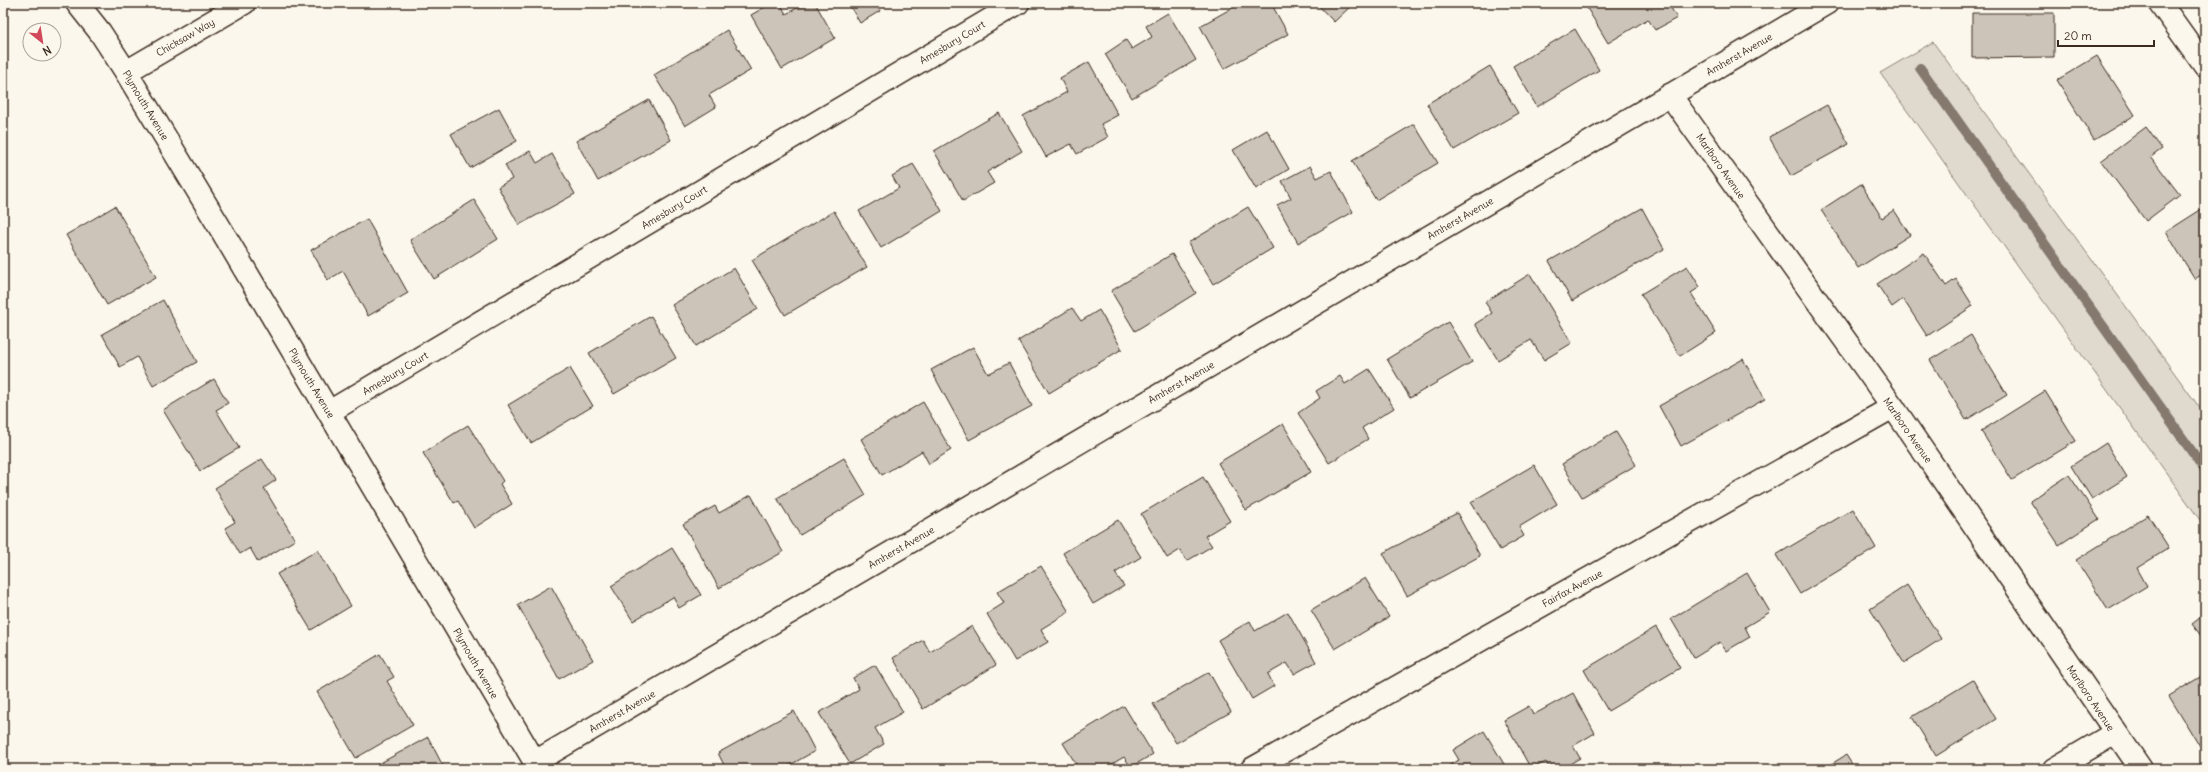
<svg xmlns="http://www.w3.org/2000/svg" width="2208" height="772" viewBox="0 0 2208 772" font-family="Delius,sans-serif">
	<rect width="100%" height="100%" fill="#fbf7ec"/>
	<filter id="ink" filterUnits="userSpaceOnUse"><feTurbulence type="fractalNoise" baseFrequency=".025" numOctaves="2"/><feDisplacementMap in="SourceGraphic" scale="8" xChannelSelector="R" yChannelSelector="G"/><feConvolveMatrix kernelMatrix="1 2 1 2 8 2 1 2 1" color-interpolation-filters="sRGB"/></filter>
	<g filter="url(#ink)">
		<!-- green -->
		<path fill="#dfd9ce" stroke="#8d8276" d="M1933,42l272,373v112l-325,-454z"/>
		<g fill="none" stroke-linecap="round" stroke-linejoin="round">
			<!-- stream -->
			<path stroke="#85796d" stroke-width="10" d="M1920,68l285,402"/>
		</g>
		<!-- building -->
		<g fill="#ccc4b9" stroke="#3b2a1e">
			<path d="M772,3h8l6,11 20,-11h9l20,35 -53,31 -31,-54z"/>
			<path d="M848,3h27l5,8 -20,12z"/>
			<path d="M1241,3h30l17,31 -64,35 -24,-43z"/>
			<path d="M1316,3h38l-20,19z"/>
			<path d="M1584,3h84l9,15 -22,12 -7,-11 -40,24z"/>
			<path d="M1693,3h12l-9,5z"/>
			<path d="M1168,13l28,47 -64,38 -27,-44 21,-14 6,9 20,-12 -6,-11z"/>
			<path d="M1972,13h82v44l-82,1z"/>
			<path d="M1575,29l24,41 -62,37 -24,-41z"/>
			<path d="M727,30l24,40 -42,25 7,12 -31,19 -31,-51z"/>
			<path d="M2097,56l38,59 -41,25 -37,-60z"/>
			<path d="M1089,62l29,53 -17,9 7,13 -31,17 -6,-10 -25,13 -23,-41 44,-24 -7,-14z"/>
			<path d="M1490,66l28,47 -64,37 -27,-46z"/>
			<path d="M649,100l22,40 -73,41 -22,-40z"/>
			<path d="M1827,105l22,39 -58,32 -22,-39z"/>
			<path d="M499,108l18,33 -47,27 -19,-34z"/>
			<path d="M999,113l23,38 -35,21 7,11 -31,18 -29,-50z"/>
			<path d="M1414,124l24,39 -62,37 -24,-39z"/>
			<path d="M2146,127l16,22 -11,8 29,38 -34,26 -45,-60z"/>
			<path d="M1267,130l22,39 -33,20 -23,-39z"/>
			<path d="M530,151l7,12 15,-9 23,40 -56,31 -21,-38 14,-8 -7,-14z"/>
			<path d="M913,164l29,47 -61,37 -22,-37 40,-23 -7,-12z"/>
			<path d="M1310,166l7,12 14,-7 22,41 -55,31 -21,-38 14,-7 -9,-17z"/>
			<path d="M1861,184l21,34 12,-8 16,25 -52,33 -37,-58z"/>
			<path d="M474,200l24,39 -64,40 -24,-39z"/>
			<path d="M115,206l41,71 -49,28 -41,-70z"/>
			<path d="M1248,207l25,41 -60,36 -25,-41z"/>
			<path d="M2205,207v65l-10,7 -29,-47z"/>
			<path d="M1642,208l22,41 -92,52 -23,-40z"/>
			<path d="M834,211l33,56 -82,48 -33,-55z"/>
			<path d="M367,219l41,74 -40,23 -25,-45 -15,9 -17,-30z"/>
			<path d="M1924,253l22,33 10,-7 17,27 -46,30 -24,-37 -11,8 -15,-23z"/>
			<path d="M1172,254l24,39 -61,38 -24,-40z"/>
			<path d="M1687,266l13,21 -9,6 25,40 -36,23 -39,-62z"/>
			<path d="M734,268l24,41 -62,37 -24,-41z"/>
			<path d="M1530,274l42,69 -28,17 -13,-20 -33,20 -23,-36 17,-11 -7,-11z"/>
			<path d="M163,300l34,62 -44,24 -16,-29 -17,10 -18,-33z"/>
			<path d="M1072,308l9,13 18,-11 23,39 -73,44 -31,-52z"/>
			<path d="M651,316l25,42 -62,36 -25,-41z"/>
			<path d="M1448,322l24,40 -62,36 -23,-39z"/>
			<path d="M1971,335l36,60 -41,25 -36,-60z"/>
			<path d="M973,347l15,27 21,-11 23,43 -63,34 -38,-70z"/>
			<path d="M1743,359l22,40 -84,47 -22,-40z"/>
			<path d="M570,368l23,38 -62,37 -23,-38z"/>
			<path d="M1369,369l25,39 -32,20 6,11 -39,24 -31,-50 22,-15 -4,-7 24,-15 5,8z"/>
			<path d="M214,379l14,24 -12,7 23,38 -39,23 -37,-61z"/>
			<path d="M2045,391l31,50 -64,39 -31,-49z"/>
			<path d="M923,402l28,48 -22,14 -7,-13 -40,24 -21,-36z"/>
			<path d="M1283,424l28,48 -65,38 -28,-47z"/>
			<path d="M468,425l35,56 -3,3 12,20 -38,24 -16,-27 -4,2 -31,-50z"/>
			<path d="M1616,432l20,33 -54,32 -20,-33z"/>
			<path d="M2106,443l21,34 -35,22 -21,-33z"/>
			<path d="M844,458l22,37 -66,40 -23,-37z"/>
			<path d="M262,459l14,21 -12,8 31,52 -37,22 -8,-14 -10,6 -15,-26 10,-6 -20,-34z"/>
			<path d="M1534,465l23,39 -38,23 5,9 -24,14 -29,-48z"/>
			<path d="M2069,475l30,44 -40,26 -29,-44z"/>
			<path d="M1203,477l27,44 -25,15 7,10 -25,15 -7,-11 -13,8 -26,-44z"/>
			<path d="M751,495l32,57 -64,36 -36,-64 32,-18 4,7z"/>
			<path d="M1853,509l23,39 -76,46 -24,-39z"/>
			<path d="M1457,513l23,43 -73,40 -24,-43z"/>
			<path d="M2148,515l21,33 -32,20 10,18 -39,24 -32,-50z"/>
			<path d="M1118,520l23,37 -26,16 9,13 -31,18 -30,-51z"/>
			<path d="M672,548l29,47 -22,13 -6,-11 -40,24 -22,-35z"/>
			<path d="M318,550l33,56 -40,24 -34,-56z"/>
			<path d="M1041,566l28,46 -28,17 7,13 -33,19 -28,-47 17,-11 -7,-11z"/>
			<path d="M1747,573l23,39 -25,15 5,10 -24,14 -6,-9 -26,16 -23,-39z"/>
			<path d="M1365,578l24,39 -54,32 -24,-39z"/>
			<path d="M1907,585l34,54 -37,24 -34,-54z"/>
			<path d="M551,586l42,74 -34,19 -41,-74z"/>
			<path d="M1288,612l28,50 -22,12 -7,-11 -19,11 6,12 -22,13 -34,-59 32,-19 5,10z"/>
			<path d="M2205,614v27l-13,-17z"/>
			<path d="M972,626l24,39 -73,44 -30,-51 30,-18 7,12z"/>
			<path d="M1656,627l24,41 -72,43 -24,-41z"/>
			<path d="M380,654l14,23 -7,4 26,44 -57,33 -39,-66z"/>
			<path d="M875,665l28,47 -28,16 9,16 -34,20 -31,-51 40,-24 -6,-11z"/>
			<path d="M1209,672l22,40 -55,31 -23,-39z"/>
			<path d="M2205,674v70l-5,3 -31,-51z"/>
			<path d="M1973,680l23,39 -60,37 -24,-39z"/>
			<path d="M1573,693l22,40 -22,13 7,12 -19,11h-11l-4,-7 -15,7 -27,-49 25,-14 4,9z"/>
			<path d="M1124,706l29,48 -22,13 -7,-10 -21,12h-24l-16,-26z"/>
			<path d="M794,711l21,40 -32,18h-57l-8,-16z"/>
			<path d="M1484,731l23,38h-64l16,-9 -6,-10z"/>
			<path d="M428,737l15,29 -6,3h-60l-2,-3z"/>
			<path d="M1846,755l9,14h-32z"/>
			<path d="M1050,764l3,5h-11z"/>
			<path d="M1804,765l2,4h-9z"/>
		</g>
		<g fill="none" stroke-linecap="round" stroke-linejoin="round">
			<!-- minor casing -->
			<g stroke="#3b2a1e" stroke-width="25">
				<g id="minor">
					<path d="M77,3l23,29 26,40 96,159 317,538"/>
					<path d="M2160,3l45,63"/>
					<path d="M126,72l118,-69"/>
					<path d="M1670,95l223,312 248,362"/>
					<path d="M329,412l689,-409"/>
					<path d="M535,762l1292,-759"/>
					<path d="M1252,769l641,-362"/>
					<path d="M2054,769l61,-36"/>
				</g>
			</g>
			<!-- minor -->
			<use href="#minor" stroke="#fbf7ec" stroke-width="22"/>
		</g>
	</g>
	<g text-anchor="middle" stroke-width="3.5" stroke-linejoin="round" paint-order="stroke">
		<!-- street labels -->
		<g font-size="10" fill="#3b2a1e" stroke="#fbf7ec">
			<text transform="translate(185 37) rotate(-30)" y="4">Chicksaw Way</text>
			<text transform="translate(952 42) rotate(-31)" y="4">Amesbury Court</text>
			<text transform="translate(1739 54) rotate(-30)" y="4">Amherst Avenue</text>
			<text transform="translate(146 105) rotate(59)" y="4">Plymouth Avenue</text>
			<text transform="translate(1721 166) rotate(55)" y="4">Marlboro Avenue</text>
			<text transform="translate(674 207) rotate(-31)" y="4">Amesbury Court</text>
			<text transform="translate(1460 218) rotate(-30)" y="4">Amherst Avenue</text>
			<text transform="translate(395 373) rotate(-31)" y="4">Amesbury Court</text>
			<text transform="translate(1181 382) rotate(-30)" y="4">Amherst Avenue</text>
			<text transform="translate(312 383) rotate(59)" y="4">Plymouth Avenue</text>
			<text transform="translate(1908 430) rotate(55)" y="4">Marlboro Avenue</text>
			<text transform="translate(901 547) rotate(-30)" y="4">Amherst Avenue</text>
			<text transform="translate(1572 588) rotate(-29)" y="4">Fairfax Avenue</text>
			<text transform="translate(476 663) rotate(60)" y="4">Plymouth Avenue</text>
			<text transform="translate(2091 698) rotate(56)" y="4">Marlboro Avenue</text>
			<text transform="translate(622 711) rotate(-30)" y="4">Amherst Avenue</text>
		</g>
	</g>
	<!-- margin -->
	<rect width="2208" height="772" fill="none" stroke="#fbf7ec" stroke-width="16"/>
	<rect x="8" y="8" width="2192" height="756" fill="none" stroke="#3b2a1e" stroke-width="1.5" filter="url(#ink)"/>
	<!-- north arrow -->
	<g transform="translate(42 42) rotate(150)"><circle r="19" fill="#fbf7ec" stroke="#aea59a"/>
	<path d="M0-3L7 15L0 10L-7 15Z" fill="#d1495b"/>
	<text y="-6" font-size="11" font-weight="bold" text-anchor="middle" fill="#3b2a1e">N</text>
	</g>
	<!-- scale -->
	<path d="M2058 40v6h96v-6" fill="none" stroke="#3b2a1e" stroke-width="2"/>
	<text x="2064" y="40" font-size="12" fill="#3b2a1e" stroke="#fbf7ec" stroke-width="3" paint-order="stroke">20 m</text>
</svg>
